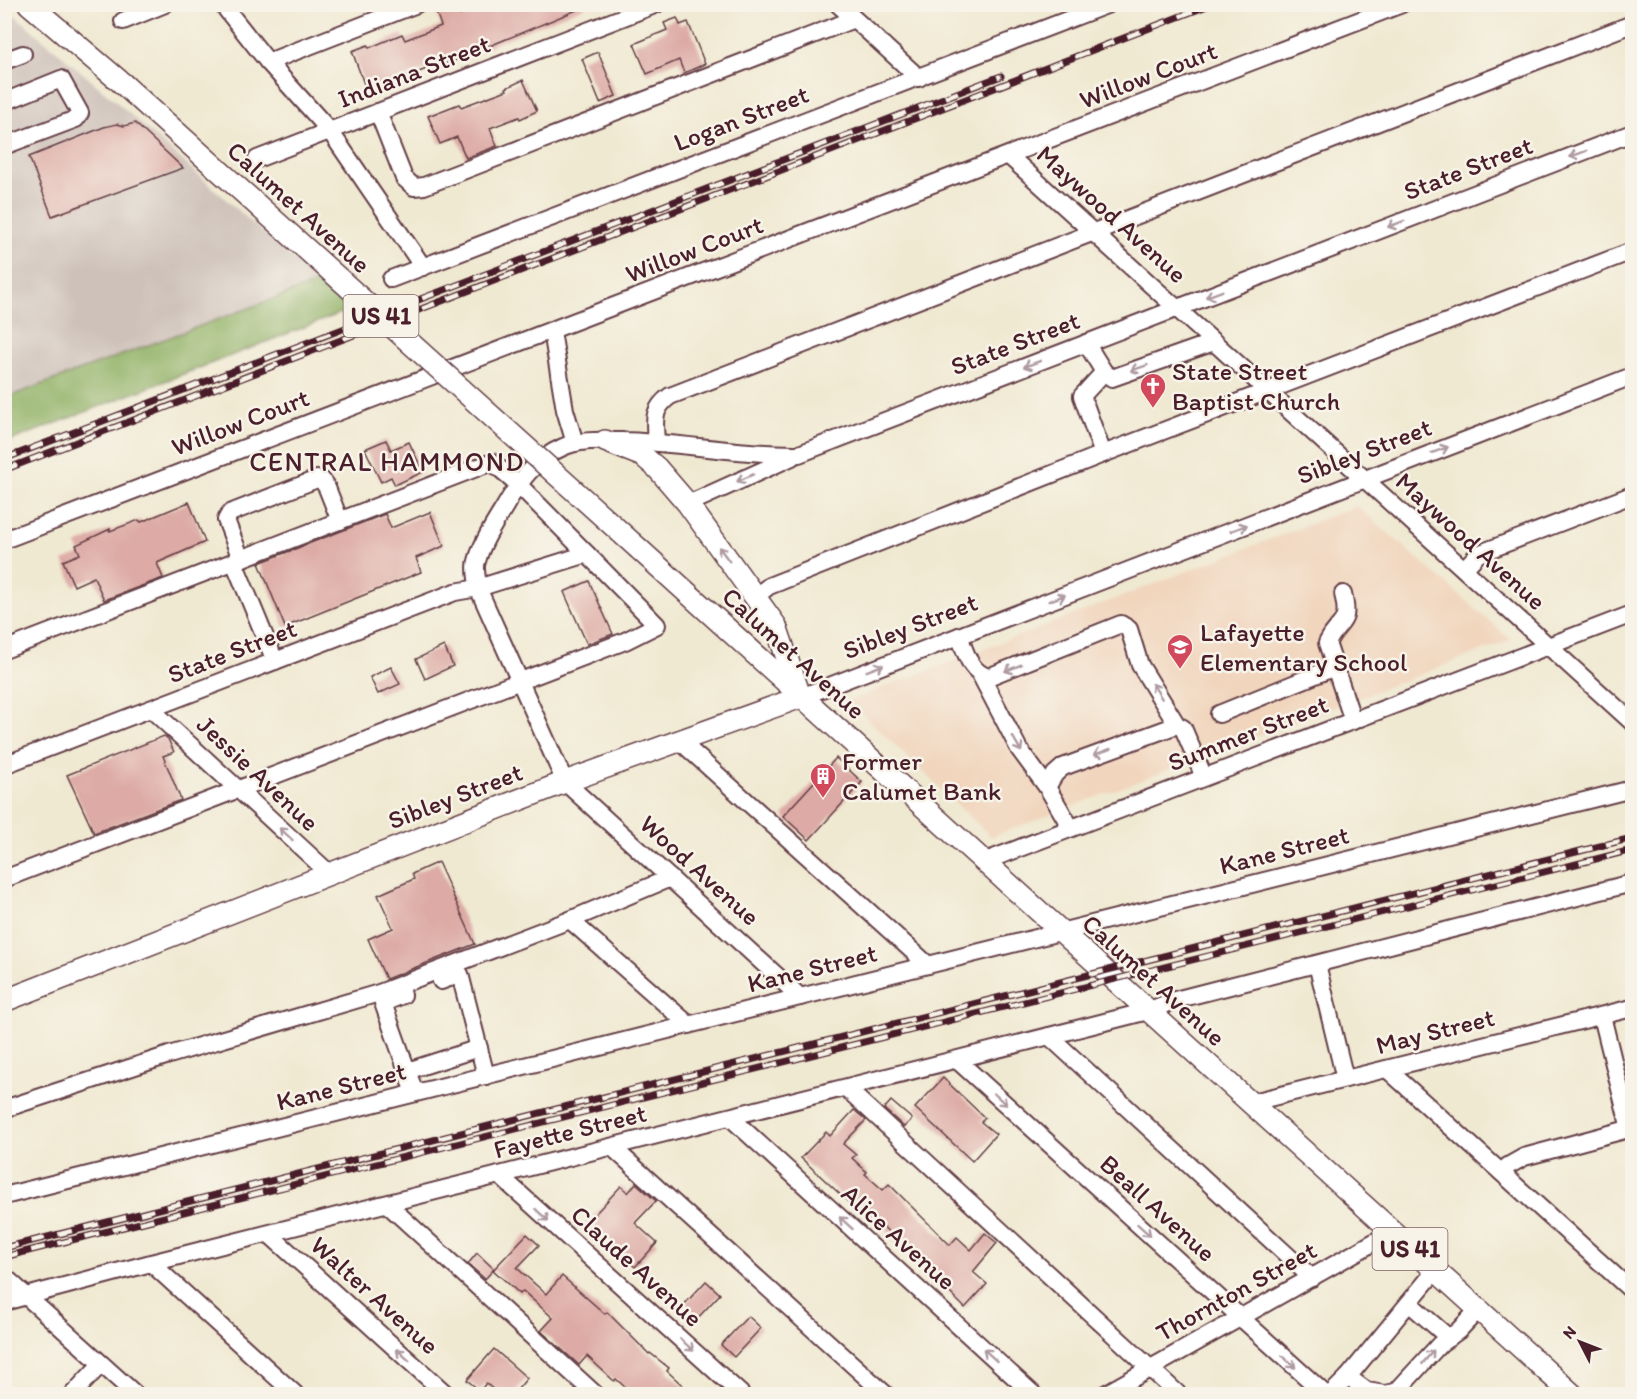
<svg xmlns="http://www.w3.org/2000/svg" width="1637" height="1399" viewBox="0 0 1637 1399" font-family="Itim,sans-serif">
	<rect width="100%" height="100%" fill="#f7f3e8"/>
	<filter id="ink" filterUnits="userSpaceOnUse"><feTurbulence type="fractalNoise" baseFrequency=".0167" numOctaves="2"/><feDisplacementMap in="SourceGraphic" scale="12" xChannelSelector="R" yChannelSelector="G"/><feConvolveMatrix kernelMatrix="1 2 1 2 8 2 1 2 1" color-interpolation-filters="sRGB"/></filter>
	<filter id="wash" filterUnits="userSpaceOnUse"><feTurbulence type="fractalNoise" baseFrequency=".008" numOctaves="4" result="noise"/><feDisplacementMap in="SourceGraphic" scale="24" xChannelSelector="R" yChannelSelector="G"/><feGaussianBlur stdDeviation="1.35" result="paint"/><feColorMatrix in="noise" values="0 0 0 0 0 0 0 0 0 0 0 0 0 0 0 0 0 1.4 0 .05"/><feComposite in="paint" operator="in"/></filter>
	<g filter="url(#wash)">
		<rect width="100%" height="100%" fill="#f0e9d2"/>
		<!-- built -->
		<path fill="#f1d5bd" d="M1357,506l154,134 -520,197 -142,-136z"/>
		<!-- industrial -->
		<path fill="#cec1ba" d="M5,7l108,92 206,183 -314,116z"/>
		<!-- forest -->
		<path fill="#8eb064" stroke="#6c6848" stroke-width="1.5" d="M319,282l30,28 -344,133v-45z"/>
		<g id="blocks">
			<!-- building -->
			<g fill="#ddaaa5">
				<path d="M454,4h2l4,11 25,-11 104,1 -136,56 -15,6 -1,-2 -70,27 -15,-41 16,-6 1,3 33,-14 3,6 36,-14 -5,-14z"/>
				<path d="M677,18l3,7 8,-3 17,42 -21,9 -5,-13 -32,14 -13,-30 33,-14 -3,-7z"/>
				<path d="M598,52l18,44 -16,7 -18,-44z"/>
				<path d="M523,80l14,31 -17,8 -1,-2 -29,11 7,18 -31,12 -9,-21 -17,7 -12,-28 31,-12 2,3 46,-17 -1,-2z"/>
				<path d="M135,123l48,45 -131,48 -23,-59 75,-30 13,-3 7,2z"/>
				<path d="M386,440l5,10 18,-8 14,30 -28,13 -4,-8 -10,5 -16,-33z"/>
				<path d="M189,502l16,40 -48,21 6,15 -59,22 -10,-23 -20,9 -11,-25 17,-7 -4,-9 34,-16v2l29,-11 2,2z"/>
				<path d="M430,512l14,34 -28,12 5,14 -136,55 -26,-64 126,-49 6,14z"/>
				<path d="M589,581l24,53 -26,10 -23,-52z"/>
				<path d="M444,646l9,20 -28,13 -9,-20z"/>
				<path d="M391,667l9,17 -22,10 -8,-17z"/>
				<path d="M164,736l4,3 6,13 -11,4 18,44 -87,33 -27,-58z"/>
				<path d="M836,758l26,24 -53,58 -26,-24z"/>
				<path d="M438,862l37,82 -89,35 -18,-40 25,-11 -15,-33 36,-16 -2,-5z"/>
				<path d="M943,1078l42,40 -4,4 15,12 -24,27 -57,-53z"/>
				<path d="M891,1101l21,18 -8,8 -20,-18z"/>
				<path d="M854,1110l12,10 -23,24 13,11 -4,3 15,14 -2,2 18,16 6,-6 61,61 7,-8 14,13 14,-17 12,10 -24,29 14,12 -22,24 -25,-25 2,-2 -33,-32 -3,3 -16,-15 2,-2 -32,-30 -4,4 -55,-51 25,-26 4,4z"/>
				<path d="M636,1183l20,18 -21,22 22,20 -22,24 -35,-33 -6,6 -12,-12 39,-42 7,7z"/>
				<path d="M527,1234l12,11 -22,23 29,26 16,-18 43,38 2,-2 42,42 1,-1 19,15 -2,3 26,24h-59l-18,-16 -2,2 -27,-25 -8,9 -38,-34 12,-13 -30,-27 -3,3 -27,-24z"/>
				<path d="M477,1253l17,16 -9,10 -17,-15z"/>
				<path d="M706,1281l14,13 -26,28 -14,-13z"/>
				<path d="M748,1316l13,12 -27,29 -13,-12z"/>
				<path d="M494,1349l33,29 -14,17h-14l-13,-12 -6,8 -13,-11z"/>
			</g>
		</g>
	</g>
	<g filter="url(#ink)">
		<use href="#blocks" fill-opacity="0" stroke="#633d44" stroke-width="1.5"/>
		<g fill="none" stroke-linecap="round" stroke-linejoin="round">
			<!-- minor casing -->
			<g stroke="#633d44" stroke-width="20">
				<g id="minor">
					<path d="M222,4l46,58 62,69 93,136"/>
					<path d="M838,4l81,74"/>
					<path d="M123,21l42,-17"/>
					<path d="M4,61l19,-7"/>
					<path d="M268,62l149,-58"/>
					<path d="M4,102l57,-23 19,34 -4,6 -72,27"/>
					<path d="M378,112l26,66 10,9 10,-1 430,-167"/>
					<path d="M1009,156l623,566"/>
					<path d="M257,159l400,-155"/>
					<path d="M391,279l718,-275"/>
					<path d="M552,331l13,79 10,33"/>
					<path d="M1086,343l18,29 8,6 102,-36"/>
					<path d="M656,442c-1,-21 -5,-32 14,-46l962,-372"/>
					<path d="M1103,454l-21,-58 22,-24"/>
					<path d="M688,504l104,-47"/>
					<path d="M4,540l1398,-536"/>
					<path d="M241,559l-15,-39 4,-7 87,-34 5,1 5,8 13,33"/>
					<path d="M234,562l41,99"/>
					<path d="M1464,569l14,-15 154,-59"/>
					<path d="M1343,594c8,32 -4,25 -16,49l26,78"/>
					<path d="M755,597l14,-11 334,-132 529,-203"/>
					<path d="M959,636c7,16 10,35 29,41l133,-53 8,5 11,36 37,60 6,3 21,49"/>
					<path d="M4,650l488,-188 26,22 139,141 -32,16 -621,238"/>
					<path d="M980,674l39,75 28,38"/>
					<path d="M801,697l831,-321"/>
					<path d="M151,709l179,165"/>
					<path d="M1219,714l116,-47"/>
					<path d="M680,741l248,224"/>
					<path d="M4,765l451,-173 23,-4 109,-34"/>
					<path d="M1071,828l-24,-41 8,-13 8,-7 114,-42"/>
					<path d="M983,862l649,-248"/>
					<path d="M570,920l119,105"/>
					<path d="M1317,964l28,115"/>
					<path d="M441,981l19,-7 26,102"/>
					<path d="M403,995l-20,8 32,90"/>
					<path d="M800,997l-235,-215 -87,-194c0,-8 -4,-20 -1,-27 5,-18 17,-37 27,-53 14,-25 31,-49 59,-61 18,-8 39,-6 58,-6 60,1 118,14 178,13l833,-321"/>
					<path d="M1602,1016l28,113 2,2"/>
					<path d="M1049,1036l263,242"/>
					<path d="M957,1060l368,334"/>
					<path d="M1387,1069l245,222"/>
					<path d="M407,1071l72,-23"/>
					<path d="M846,1088l332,306"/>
					<path d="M1249,1103l383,-95"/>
					<path d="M4,1109l165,-54 210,-62 191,-73 100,-42"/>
					<path d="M731,1118l302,276"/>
					<path d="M612,1147l273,247"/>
					<path d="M1501,1172l7,-6 16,-9 108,-29"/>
					<path d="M499,1175l242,219"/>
					<path d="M4,1196l1628,-407"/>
					<path d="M387,1204l208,190"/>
					<path d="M269,1234l177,160"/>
					<path d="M151,1263l144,131"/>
					<path d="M4,1276l131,118"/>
					<path d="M4,1302l147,-39 997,-252 27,-11 457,-117"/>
					<path d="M1409,1303l40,35"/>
					<path d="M1348,1377l19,14 17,3 12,-2 44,-48 18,-13 20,-21"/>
					<path d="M73,1394l28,-30"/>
					<path d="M1105,1394l287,-162"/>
					<path d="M1331,1394l17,-17 87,-106"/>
				</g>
			</g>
			<!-- major casing -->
			<g stroke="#633d44" stroke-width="24">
				<g id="major">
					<path d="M29,4l94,80"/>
					<path d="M605,441l38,15 14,12 31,36 88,122 23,67"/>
					<path d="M639,549l933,845"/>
					<path d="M4,1001l561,-219 236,-85"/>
				</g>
			</g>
			<!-- minor -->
			<use href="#minor" stroke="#fff" stroke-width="16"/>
			<!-- major -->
			<use href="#major" stroke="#fff" stroke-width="21"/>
			<!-- rail casing -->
			<g stroke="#4a1f2b" stroke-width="7">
				<g id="rail">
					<path d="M4,459l997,-383"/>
					<path d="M4,470l1208,-466"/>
					<path d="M4,1248l1628,-410"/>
					<path d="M4,1257l1628,-407"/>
				</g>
			</g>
			<!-- rail -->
			<use href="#rail" stroke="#f7f3e8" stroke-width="4.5" stroke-dasharray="14" stroke-linecap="butt"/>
			<!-- major-bridge casing -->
			<g stroke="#633d44" stroke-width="24" stroke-linecap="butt">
				<path id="major-bridge" d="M123,84l516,465"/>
			</g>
			<!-- major-bridge -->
			<use href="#major-bridge" stroke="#fff" stroke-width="21"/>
		</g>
		<!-- one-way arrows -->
		<defs><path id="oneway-shaft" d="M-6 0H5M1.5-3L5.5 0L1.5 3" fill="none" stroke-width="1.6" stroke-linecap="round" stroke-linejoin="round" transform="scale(1.5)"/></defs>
		<g stroke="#ae9aa0">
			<use href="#oneway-shaft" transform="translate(1578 154) rotate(159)"/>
			<use href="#oneway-shaft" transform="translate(1396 224) rotate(159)"/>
			<use href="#oneway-shaft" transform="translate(1214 294) rotate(159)"/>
			<use href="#oneway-shaft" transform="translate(1032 364) rotate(159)"/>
			<use href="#oneway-shaft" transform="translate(1139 368) rotate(161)"/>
			<use href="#oneway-shaft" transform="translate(1440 450) rotate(-21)"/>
			<use href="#oneway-shaft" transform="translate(745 478) rotate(156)"/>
			<use href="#oneway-shaft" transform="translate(1239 528) rotate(-21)"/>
			<use href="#oneway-shaft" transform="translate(724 554) rotate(-126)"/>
			<use href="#oneway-shaft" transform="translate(1057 598) rotate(-21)"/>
			<use href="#oneway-shaft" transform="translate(875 668) rotate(-21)"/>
			<use href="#oneway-shaft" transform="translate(1013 668) rotate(158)"/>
			<use href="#oneway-shaft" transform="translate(1157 691) rotate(-122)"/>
			<use href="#oneway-shaft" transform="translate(1017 744) rotate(60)"/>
			<use href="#oneway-shaft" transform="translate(1102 752) rotate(160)"/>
			<use href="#oneway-shaft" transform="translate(286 834) rotate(-137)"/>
			<use href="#oneway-shaft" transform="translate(1000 1099) rotate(42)"/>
			<use href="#oneway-shaft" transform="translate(542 1215) rotate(42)"/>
			<use href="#oneway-shaft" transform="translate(846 1223) rotate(-138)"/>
			<use href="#oneway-shaft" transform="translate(1144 1230) rotate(42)"/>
			<use href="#oneway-shaft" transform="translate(687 1345) rotate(42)"/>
			<use href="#oneway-shaft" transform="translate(403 1355) rotate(-138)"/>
			<use href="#oneway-shaft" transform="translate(990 1355) rotate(-138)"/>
			<use href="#oneway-shaft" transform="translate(1428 1357) rotate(-50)"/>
			<use href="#oneway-shaft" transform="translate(1289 1362) rotate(42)"/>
		</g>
	</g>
	<!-- icons -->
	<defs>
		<g id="church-pin" transform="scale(1.35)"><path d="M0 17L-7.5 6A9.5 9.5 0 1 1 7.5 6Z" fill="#d1495b" stroke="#f7f3e8"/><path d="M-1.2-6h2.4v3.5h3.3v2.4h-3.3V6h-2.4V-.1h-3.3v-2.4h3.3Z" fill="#fff"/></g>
		<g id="school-pin" transform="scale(1.35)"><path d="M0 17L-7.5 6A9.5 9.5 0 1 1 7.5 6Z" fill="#d1495b" stroke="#f7f3e8"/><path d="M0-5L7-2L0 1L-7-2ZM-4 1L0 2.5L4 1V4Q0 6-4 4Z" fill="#fff"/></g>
		<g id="building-pin" transform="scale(1.35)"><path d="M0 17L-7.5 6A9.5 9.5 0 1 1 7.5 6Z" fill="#d1495b" stroke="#f7f3e8"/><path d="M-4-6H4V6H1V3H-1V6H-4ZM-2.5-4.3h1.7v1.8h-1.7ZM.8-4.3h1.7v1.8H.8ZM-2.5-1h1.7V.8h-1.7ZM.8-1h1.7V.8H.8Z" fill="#fff"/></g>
	</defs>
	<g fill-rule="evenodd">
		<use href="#church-pin" x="1153" y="386"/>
		<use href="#school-pin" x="1180" y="647"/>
		<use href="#building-pin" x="823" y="776"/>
	</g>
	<g text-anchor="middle" stroke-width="5" stroke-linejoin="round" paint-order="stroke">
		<!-- shield labels -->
		<g fill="#f7f3e8" stroke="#7e5f64" stroke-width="1.5">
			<rect x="343.5" y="295" width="75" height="42" rx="4.5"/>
			<rect x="1372.5" y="1228" width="75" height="42" rx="4.5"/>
		</g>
		<g font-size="24" font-weight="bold" fill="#4a1f2b">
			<text x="381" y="324">US 41</text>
			<text x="1410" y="1257">US 41</text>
		</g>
		<!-- street labels -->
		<g font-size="26" fill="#4a1f2b" stroke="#f7f3e8">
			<text transform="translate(414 71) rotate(-21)" y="9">Indiana Street</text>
			<text transform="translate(1148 75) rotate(-21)" y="9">Willow Court</text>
			<text transform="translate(741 118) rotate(-21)" y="9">Logan Street</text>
			<text transform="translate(1468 168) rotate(-21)" y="9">State Street</text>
			<text transform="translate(299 207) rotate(42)" y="9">Calumet Avenue</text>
			<text transform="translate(1112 214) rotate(42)" y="9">Maywood Avenue</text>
			<text transform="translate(694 249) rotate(-21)" y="9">Willow Court</text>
			<text transform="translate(1015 343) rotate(-21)" y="9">State Street</text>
			<text transform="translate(240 422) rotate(-21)" y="9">Willow Court</text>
			<text transform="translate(1364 451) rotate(-21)" y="9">Sibley Street</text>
			<text transform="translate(1471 541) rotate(42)" y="9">Maywood Avenue</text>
			<text transform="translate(910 626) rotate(-21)" y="9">Sibley Street</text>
			<text transform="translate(232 651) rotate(-21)" y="9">State Street</text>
			<text transform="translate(794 653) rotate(42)" y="9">Calumet Avenue</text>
			<text transform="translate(1248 733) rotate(-21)" y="9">Summer Street</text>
			<text transform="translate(258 773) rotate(43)" y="9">Jessie Avenue</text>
			<text transform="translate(455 796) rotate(-21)" y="9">Sibley Street</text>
			<text transform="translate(1284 850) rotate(-14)" y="9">Kane Street</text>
			<text transform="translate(700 870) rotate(42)" y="9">Wood Avenue</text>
			<text transform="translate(812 968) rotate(-14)" y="9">Kane Street</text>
			<text transform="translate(1154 980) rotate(42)" y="9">Calumet Avenue</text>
			<text transform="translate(1435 1031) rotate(-14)" y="9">May Street</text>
			<text transform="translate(341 1086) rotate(-14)" y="9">Kane Street</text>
			<text transform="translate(570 1131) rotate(-14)" y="9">Fayette Street</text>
			<text transform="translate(1158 1208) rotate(42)" y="9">Beall Avenue</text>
			<text transform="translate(899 1237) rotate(42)" y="9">Alice Avenue</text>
			<text transform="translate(637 1266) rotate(42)" y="9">Claude Avenue</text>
			<text transform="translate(1236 1291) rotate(-29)" y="9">Thornton Street</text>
			<text transform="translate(375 1295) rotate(42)" y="9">Walter Avenue</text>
		</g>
		<!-- poi labels -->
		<g font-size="26" fill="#4a1f2b" stroke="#f7f3e8" text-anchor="start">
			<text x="1172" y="380">State Street<tspan x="1172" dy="30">Baptist Church</tspan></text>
			<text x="1200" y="641">Lafayette<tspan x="1200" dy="30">Elementary School</tspan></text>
			<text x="842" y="770">Former<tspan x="842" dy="30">Calumet Bank</tspan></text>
		</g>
		<!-- neighbourhood labels -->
		<g font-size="27" letter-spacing="1.5" fill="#4a1f2b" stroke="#f7f3e8">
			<text x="387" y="471">CENTRAL HAMMOND</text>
		</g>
	</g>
	<!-- margin -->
	<rect width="1637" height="1399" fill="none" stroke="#f7f3e8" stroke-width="24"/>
	<!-- north arrow -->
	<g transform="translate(1580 1342) rotate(312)" stroke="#f7f3e8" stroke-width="4.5" paint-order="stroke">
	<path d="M0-4.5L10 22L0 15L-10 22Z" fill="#4a1f2b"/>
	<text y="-9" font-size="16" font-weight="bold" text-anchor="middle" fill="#4a1f2b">N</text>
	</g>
</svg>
